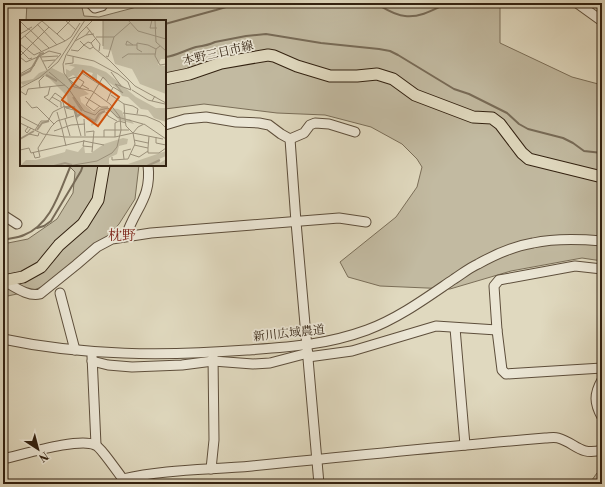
<svg xmlns="http://www.w3.org/2000/svg" width="605" height="487" viewBox="0 0 605 487" font-family="'Libre Bodoni','Noto Serif JP',serif">
	<rect width="100%" height="100%" fill="#e0d9bf"/>
	<filter id="stains"><feTurbulence type="fractalNoise" baseFrequency=".005" numOctaves="4"/><feColorMatrix values="0 0 0 0 .2 0 0 0 0 .09 0 0 0 0 .02 0 0 0 .5 -.17"/></filter>
	<radialGradient id="worn" r=".72"><stop offset=".6" stop-color="#630" stop-opacity="0"/><stop offset="1" stop-color="#630" stop-opacity=".3"/></radialGradient>
	<!-- green -->
	<g fill="#c2baa1" stroke="#7a6e58">
		<path d="M27,3h54l3,13 15,1 34,-9 12,-5h355v40l72,34 30,8v176l-20,-3 -71,13 -61,18 -70,-3 -32,-9 -8,-15 56,-45 21,-30 5,-20 -5,-8 -15,-15 -31,-17 -46,-12 -48,-2 -73,-9 -39,5v-88h-139z"/>
		<path d="M68,165h71l-4,34 -16,25 -22,24 -40,33 -26,10 -28,6v-53l25,-5 29,-20 16,-26 2,-21z"/>
		<path d="M602,470v14h-13l8,-11z"/>
	</g>
	<g fill="none" stroke-linecap="round" stroke-linejoin="round">
		<!-- stream -->
		<g stroke="#776a56" stroke-width="2">
			<path d="M375,3c9,5 20,13 30,13 15,2 30,-7 43,-13"/>
			<path d="M165,24l51,-14 23,-7"/>
			<path d="M165,57c11,-1 20,-7 31,-10 7,-1 13,-2 19,-5l31,-6 20,-2 55,9 58,6 11,2 8,4 56,34 15,5 38,19 12,11 9,5 35,9 10,5 11,8 18,2"/>
			<path d="M37,228l7,-2 7,-5 30,-50 2,-6"/>
			<path d="M3,240c7,-2 15,-2 21,-5 28,-11 36,-45 47,-70"/>
		</g>
		<!-- minor casing -->
		<g stroke="#5e4f3c" stroke-width="11">
			<g id="minor">
				<path d="M90,3l5,5 7,-2"/>
				<path d="M577,3l25,18"/>
				<path d="M165,125l20,-6 21,-2 30,5 23,1 10,2 12,9 9,5 6,83 23,262"/>
				<path d="M290,139l14,-6 6,-8 5,-2 14,1 26,8"/>
				<path d="M3,215l14,9"/>
				<path d="M126,236c9,-28 26,-38 22,-71"/>
				<path d="M4,281c11,6 24,16 36,13l36,-29 21,-18 15,-8 39,-6 188,-15 27,4"/>
				<path d="M60,293l15,57"/>
				<path d="M455,328l10,117"/>
				<path d="M497,330l5,40 4,4 96,-6"/>
				<path d="M3,339c80,17 162,17 244,11 43,-3 79,-5 120,-20 32,-12 59,-32 87,-51 8,-5 15,-11 24,-15 16,-9 37,-18 55,-21 23,-5 46,-4 69,-2"/>
				<path d="M92,356l4,89"/>
				<path d="M308,357l44,-6 84,-25 61,4 -3,-44 5,-6 76,-14 27,3"/>
				<path d="M92,361l16,4 24,2 50,-2 31,-4 40,3 17,-1 38,-10"/>
				<path d="M602,380c-8,14 -8,23 0,37"/>
				<path d="M3,459c19,-4 76,-22 92,-14 6,2 25,31 31,38"/>
				<path d="M211,469l3,-29 -1,-84"/>
				<path d="M123,479c42,-10 86,-9 129,-13 98,-10 196,-20 293,-28 4,0 9,-1 13,0 18,5 21,18 44,12"/>
			</g>
		</g>
		<!-- major casing -->
		<g stroke="#322110" stroke-width="13">
			<g id="major">
				<path d="M165,79l24,-5 32,-11 47,-8 6,1 23,10 33,10h27l20,-2 16,5 22,16 58,22 19,1 8,6 22,29 7,6 73,18"/>
				<path d="M3,281l20,-4 18,-10 18,-22 24,-21 15,-24 6,-35"/>
			</g>
		</g>
		<!-- minor -->
		<use href="#minor" stroke="#ebe6d5" stroke-width="9"/>
		<!-- major -->
		<use href="#major" stroke="#e0d9bf" stroke-width="11"/>
	</g>
	<g text-anchor="middle" stroke-width="3.5" stroke-linejoin="round" paint-order="stroke">
		<!-- street labels -->
		<g font-size="12" fill="#322110" stroke="#ebe6d5">
			<text transform="translate(218 53) rotate(-13)" y="4">本野三日市線</text>
			<text transform="translate(289 333) rotate(-6)" y="4">新川広域農道</text>
		</g>
		<!-- quarter labels -->
		<g font-size="14" fill="#7a1f14" stroke="#ebe6d5">
			<text x="122" y="240">枕野</text>
		</g>
	</g>
	<!-- overview -->
	<g transform="translate(20 20)">
		<rect width="146" height="146" fill="#e0d9bf"/>
		<path d="M83,0h63v39h-5l-3,6 8,1v28l-26,-10 -8,-15 -17,-5 -4,-14 -8,-1zM55,44l16,2 15,6 30,25 20,11h10v14l-12,-4 -6,-8 -7,-1 -13,-12 -6,-1 -5,-8 -20,-14v6l-6,-3 2,-4 -8,-2 -5,1 -3,5 -4,-2 -5,3 21,16 -9,3 1,5 12,10 9,-5 16,2 4,2 3,9 5,-1 4,5 -15,-4 -8,-8 -7,-2 -7,13 -6,3 1,-6 -11,-6 -5,6 -1,-11 -7,-2 -1,-11 -19,-19 -3,-1 -22,9 -3,-3 13,-3 6,-6 13,-5 14,7v-6l4,2 5,-4 -7,-2zM103,118l5,1 -1,5 -8,2 -2,8 -8,4v6h19l38,-13v5l-7,3 1,4 6,-4v7h-146l6,-6h10l29,-8 1,-3 12,3 6,-7 1,8h6l13,-9z" fill="#c2baa1"/>
		<path fill="none" stroke="#a59a84" stroke-width="2" d="M26,55l11,6M0,56l10,-5 10,-17 4,-1M53,77l9,14M45,87h9l3,9 4,-2 14,7 4,-7 6,-3M17,110l5,-7 7,-2M0,119l14,-8M34,146l11,-3 7,2M127,146l13,-6"/>
		<path fill="none" stroke="#9a8f79" stroke-width="1" d="M45,0l11,10M108,0l10,11 28,8M132,0l-2,8h7M135,0l1,22 10,9M0,1l8,8 4,-2M22,1l23,20 6,-4 9,-14M17,4l20,21M66,6l14,18 -1,7M70,10l-4,5 8,-1M0,14l9,-5 20,19M37,14l14,-14M5,16l16,15M76,17h18M76,18l-5,5 3,5 15,12 26,26 31,17M0,20l23,-20M55,21l11,-6M71,23l-3,-1 -4,3 6,4 3,-2M0,24l14,11 31,-14M113,25l-6,-4 -1,3v1h11M83,26v-26M140,26l-4,3 -1,7 5,9 6,-1M0,30l9,9 3,-1M51,30l7,1 6,-6 -4,-4M122,32l-5,-3v-6l11,2 8,4M47,35l27,6 24,13 10,8 3,8M0,36l29,-29M20,36l9,-5 12,3M86,36l2,1 6,-20 16,-14M0,37l6,5 14,-6 7,14M21,37l17,-1M102,38l6,-4h27M23,41l12,-1M45,44l8,-1v-6M28,48l13,-14M29,52l19,16 16,23 11,4 5,-5 8,-2 9,9 8,2 1,7 7,7M91,52l10,14M0,54l14,-8 4,-10M58,58l4,-5 29,19M62,65l2,-3 -8,-5 -7,2 6,6 5,3 2,-3 7,4M30,67l-2,8 -4,2 14,10M0,68l19,-10 19,-16 27,-42M20,68l-1,-7 5,-5M112,70l16,10 4,1 3,-5M0,71l6,4 2,-6 37,-4M91,75l13,9 9,2 5,3 -1,5M32,77l9,5v5M65,77l16,10h7M6,81l6,7 5,-1 17,17M29,81l6,-8 7,5 5,20M87,81l6,-14 10,6 -8,-9 16,6M132,81l13,3M104,84l1,15 18,5M80,86l-6,5 -8,-6 17,-28 9,10M46,88l8,2 7,26M37,92l5,17M86,92l2,4 9,5M103,93l23,3 14,6 6,6M0,96l19,10M45,99l5,17M64,99l1,17M0,103l23,11 22,3h50l18,-4 5,-6 6,-3 22,15M8,107l-3,4 2,2 4,-5M42,109l4,17M15,110l6,-9h7l5,-9 12,-6M34,111l17,-6 14,-1M66,112l8,-1 -2,21M9,114l9,2 1,-3M84,117v-7h25M95,117v-14l4,-2 7,2M136,117v6l10,2M64,120l-1,6 10,1M114,120l14,3M114,125l14,3v5h11l7,-5M128,128l1,-12M0,130l9,-2 2,5 53,-12 20,4M13,132l2,6 5,-1 -2,-9 13,-21 6,-6 17,-5M110,134l9,3 9,-6M92,137v3l16,-1 7,-15 -2,-11 30,6M104,139l-1,-8 8,-2M48,146l29,-5 15,-8 5,-6 4,-17 -1,-13 -10,-13 -18,-13 -18,-4 -10,-14 -1,-9 3,-9 14,-22 13,-13"/>
		<path fill="#cd510d" fill-opacity="0.15" stroke="#cd510d" stroke-width="2" d="M63,51l36,26 -21,29 -36,-26z"/>
		<rect width="146" height="146" fill="none" stroke="#322110" stroke-width="2"/>
	</g>
	<!-- margin -->
	<rect width="605" height="487" fill="none" stroke="#e0d9bf" stroke-width="16"/>
	<rect x="4" y="4" width="597" height="479" fill="none" stroke="#322110" stroke-width="2"/>
	<rect x="8" y="8" width="589" height="471" fill="none" stroke="#322110"/>
	<!-- north arrow -->
	<g transform="translate(38 449) rotate(144)" stroke="#ebe6d5" stroke-width="3" paint-order="stroke">
	<path d="M0-3L7 15L0 10L-7 15Z" fill="#322110"/>
	<text y="-6" font-size="11" font-weight="bold" text-anchor="middle" fill="#322110">N</text>
	</g>
	<rect width="100%" height="100%" filter="url(#stains)"/>
	<rect width="100%" height="100%" fill="url(#worn)"/>
</svg>
